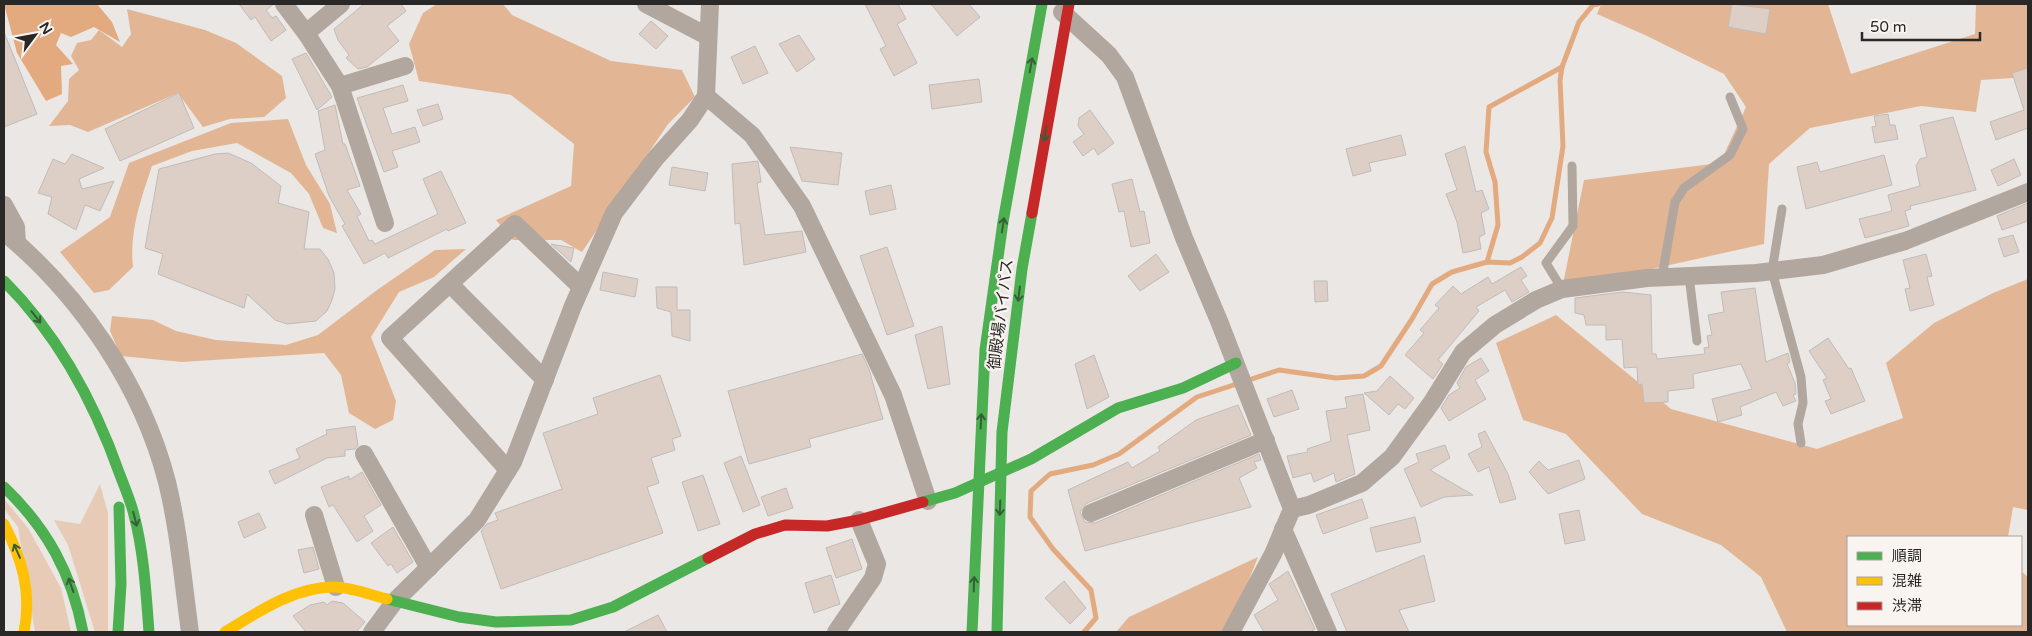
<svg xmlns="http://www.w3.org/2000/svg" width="2032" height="636" viewBox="0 0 2032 636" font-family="'Varela Round','Noto Sans JP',sans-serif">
	<rect width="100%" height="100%" fill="#eae7e5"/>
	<!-- green -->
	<g fill="#e8cbb7">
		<path d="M100,484l8,29v119h-13l-27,-87 -14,-25 26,4z"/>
		<path d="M4,499l24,29 33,60 10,44h-36l-17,-105 -14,-18z"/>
	</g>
	<!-- forest -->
	<g fill="#e2b694">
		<path d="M437,4h66l9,11 99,46 71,9 13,27 -27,27 -86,128 -21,-12h-48l-17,-20 75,-34 3,-42 -63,-49 -92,-14 -10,-37 14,-31z"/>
		<path d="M1601,4h227l23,70 124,-40 1,-30h52v73l-47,3 -5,32 -55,-6 -111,22 -41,36 -5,80 -202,45 22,-109 136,-17 26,-56 -22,-33 -79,-39 -48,-21z"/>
		<path d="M127,9l78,21 31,13 46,33 4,22 -22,19 -34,2 -27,8 -25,-34 -90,39 -18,-7 -21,1 19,-25 1,-22 10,-9 -8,-14 6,-13 14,-3 8,-10 23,17 9,-13z"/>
		<path d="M288,119l18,46 24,39 7,29 -14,-5 -14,-34 -18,-21 -54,-30 -45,8 -40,15c-11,33 -23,66 -19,101l-24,23 -15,3 -34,-41 50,-35 19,-54 102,-40z"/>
		<path d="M466,249l-32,28 -35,15 -28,45 25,64 -3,19 -18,9 -26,-16 -8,-38 -17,-22 -142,9 -61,-6 -11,-25 2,-15 41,4 23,11 40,9 70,5 32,-10 59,-45 58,-40z"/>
		<path d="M2028,279v231l-15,-3 -5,30h-160v88h173v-54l7,6v55h-241l-26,-55 -40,-32 -79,-31 -76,-80 -43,-14 -27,-77 60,-28 115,94 146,40 86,-31 -17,-55 48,-40 59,-30z"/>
		<path d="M1258,557l-30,75h-112l13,-15z"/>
	</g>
	<!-- water -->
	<path fill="#e3aa80" d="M4,4h93l15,18 8,20 -26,-15 -23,10 -10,-4 -5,12 17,19 -12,2 1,28 -16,7 -29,-48z"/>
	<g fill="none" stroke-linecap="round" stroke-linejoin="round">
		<!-- stream -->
		<g stroke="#e3aa80" stroke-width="5">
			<path d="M1487,262l11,-37 -3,-43 -9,-30 3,-45 73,-40"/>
			<path d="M1084,632l12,-14 -5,-28 -38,-41 -23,-32 1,-26 19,-17 43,-9 26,-11 78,-57 82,-27 57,8 28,-2 17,-10 31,-47 20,-35 20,-12 35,-10 23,1 12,-6 18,-14 12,-25 11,-72 -3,-66 2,-13 17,-45 14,-17 5,-1"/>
		</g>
	</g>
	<!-- building -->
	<g fill="#ddcfc5" stroke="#bfbcbb">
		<path d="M239,4h35l-8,6 6,8 4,-2 10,14 -15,11 -16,-24 -4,3z"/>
		<path d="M364,4h37l5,7 -19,15 12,15 -32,26 -9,2 -12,-11 3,-3 -11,-15 -4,-11z"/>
		<path d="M865,4h33l8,15 -9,5 20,39 -23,13 -14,-27 6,-3z"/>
		<path d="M931,4h38l11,13 -23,19z"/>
		<path d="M1732,4l38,5 -4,25 -38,-7z"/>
		<path d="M651,21l17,15 -12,13 -17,-15z"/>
		<path d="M4,32l33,82 -33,13z"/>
		<path d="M799,35l16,24 -18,13 -18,-28z"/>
		<path d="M755,46l13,27 -25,11 -12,-27z"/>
		<path d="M306,53l26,44 -15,13 -25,-51z"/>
		<path d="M2028,68v60l-32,12 -6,-18 34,-12 -12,-37z"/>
		<path d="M979,79l3,23 -50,7 -3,-24z"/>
		<path d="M403,85l5,16 -25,7 9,26 23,-7 5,15 -28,9 6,16 -14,5 -27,-74z"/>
		<path d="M179,93l15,35 -74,33 -15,-32z"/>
		<path d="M438,104l5,15 -20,7 -6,-16z"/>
		<path d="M335,105l8,39h2l15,42 -13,4 14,24 -4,2 12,25 3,-1 3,4 63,-30 -15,-35 18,-8 25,52 -18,8 -1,-2 -59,29 -3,-5 -21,11 -22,-38 3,-2 -16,-28 -14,-42 10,-4 -7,-39z"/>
		<path d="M1090,110l24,33 -16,12 -4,-7 -11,8 -10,-14 11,-8 -6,-8 1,-8z"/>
		<path d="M1888,114l2,11h5l3,14 -23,4 -3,-16 4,-1 -2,-10z"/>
		<path d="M1953,117l23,73 -66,16 1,3 -6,2 4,15 -44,12 -6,-19 33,-8 -4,-16 32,-9 -4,-20 4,-7 7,-2 -7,-32z"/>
		<path d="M1401,135l5,20 -37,8 2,8 -18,5 -7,-27z"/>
		<path d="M1465,146l11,46 6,-2 7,19 -8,4 4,21 -6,3 2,12 -18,4 -6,-31 -11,-28 11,-4 -12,-36z"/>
		<path d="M790,147l52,6 -4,32 -36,-4z"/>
		<path d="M228,153l23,10 30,23 -3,17 31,9 -5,37h16l8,10 6,14 1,16 -3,11 -5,11 -11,10 -29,3 -12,-4 -28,-26 -3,14 -86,-34 5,-20 -18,-6 14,-79 56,-15z"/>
		<path d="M72,154l32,14 -25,11 3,10 32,-8 -14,30 -15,-6 -9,25 -28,-16 4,-17 -14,-4 15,-34 12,5z"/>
		<path d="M1884,155l8,30 -86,24 -9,-42 20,-5 3,10z"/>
		<path d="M2014,159l7,16 -23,11 -7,-16z"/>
		<path d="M758,161l3,21 -4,1 8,52 37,-4 4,21 -62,13 -4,-42 -5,1 -3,-60z"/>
		<path d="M672,167l36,6 -3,18 -36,-6z"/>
		<path d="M1132,179l8,33 4,-1 6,32 -19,4 -7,-36 -5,1 -7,-28z"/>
		<path d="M891,185l5,24 -26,6 -5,-24z"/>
		<path d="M2028,203v18l-26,9 -5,-14z"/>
		<path d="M2013,235l6,17 -15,5 -6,-18z"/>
		<path d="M551,244l23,4 -3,14z"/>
		<path d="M887,247l27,79 -27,9 -27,-79z"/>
		<path d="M1156,254l13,18 -29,19 -12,-15z"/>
		<path d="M1926,254l6,22 -5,1 7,28 -24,6 -5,-22 5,-1 -7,-28z"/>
		<path d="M1521,267l6,9 -6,4 8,12 -17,10 -7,-12 -29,17 3,4 -41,49 5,4 -10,15 -28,-24 19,-22 -4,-3 19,-22 -4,-3 18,-19 8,8 27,-17 4,7z"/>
		<path d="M603,272l35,7 -3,18 -35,-7z"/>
		<path d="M1314,281h13l1,20 -13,1z"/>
		<path d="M656,287h21v23h13v31l-18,-5 -1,-24 -14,-4z"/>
		<path d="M1755,288l11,74 22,-9 2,9 -3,2 8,19 1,11 -3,1 3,6 -13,5 -7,-14 -36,15 2,8 -24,7 -6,-23 40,-10 -11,-25 -48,10 1,14 -26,3v11l-24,1 -2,-19 -4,1 -1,-18 -13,1 -2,-29 -16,1v-15h-20l-2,-10 -9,-2v-15l48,-6 28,3 1,59h4l1,5 48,-5 -1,-6 5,-1 -2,-11 5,-1 -4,-20 16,-3 -3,-20z"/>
		<path d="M942,326l8,58 -22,5 -13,-54z"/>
		<path d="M1828,338l21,31 2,-1 14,33 -34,13 -6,-13 6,-2 -8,-19 4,-2 -18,-27z"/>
		<path d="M862,354l7,15 14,50 -74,20 2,8 -62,17 -21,-73z"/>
		<path d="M1094,355l15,42 -22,12 -12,-45z"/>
		<path d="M1481,358l8,13 -14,9 11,19 -37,22 -8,-13 8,-13 11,-7 -3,-5 9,-16z"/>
		<path d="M660,375l21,61 -9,3 3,11 -24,8 8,25 -12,4 16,46 -162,56 -20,-58 6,-7 11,-4 -3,-7 67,-24 -19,-56 55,-19 -5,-16z"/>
		<path d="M1390,376l24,22 -9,11 -7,-5 -9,11 -25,-22 13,-2z"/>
		<path d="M1292,390l7,19 -25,8 -7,-18z"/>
		<path d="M1363,394l7,36 -23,5 8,39 -19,8 -2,-9 -20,9 -3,-9 -18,5 -6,-22 21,-4 -1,-3 24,-8 -5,-30 21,-3 -2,-11z"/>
		<path d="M1238,405l13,30 -164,68 -7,9 5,10 10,1 164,-69 2,6 -7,2 3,6 -18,10 12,29 -166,44 -17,-61 60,-28 4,6 28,-17 -2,-4 38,-27z"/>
		<path d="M355,426l3,19 -3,4 -10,1v6l-18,2 -52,26 -6,-13 31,-13 -4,-9 31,-15 -1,-4z"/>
		<path d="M1485,431l23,43 8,25 -16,4 -11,-36 -11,5 -10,-18 14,-7 -4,-13z"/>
		<path d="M1445,445l5,13 -20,12 43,25 -29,2 -23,10 -17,-38 15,-7 -3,-8z"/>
		<path d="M741,456l19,49 -17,7 -19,-49z"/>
		<path d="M1579,460l6,19 -37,15 -19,-22 10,-11 9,9z"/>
		<path d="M362,472l19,33 -17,11 9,15 -16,11 -24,-37 -4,2 -8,-20 28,-11v4z"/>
		<path d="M703,475l17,49 -22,7 -16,-49z"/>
		<path d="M786,488l7,20 -25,8 -7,-19z"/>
		<path d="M1362,499l6,19 -45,16 -7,-19z"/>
		<path d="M1579,510l6,30 -20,4 -6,-30z"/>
		<path d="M259,513l7,15 -22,10 -6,-16z"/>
		<path d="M1415,517l6,25 -45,10 -6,-24z"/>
		<path d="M393,527l20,35 -16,11 -6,-9 -3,2 -17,-23z"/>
		<path d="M852,539l10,30 -26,9 -10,-30z"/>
		<path d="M313,547l6,22 -15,4 -6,-23z"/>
		<path d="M1424,555l11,46 -36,9 10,22h-62l-16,-38z"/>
		<path d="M1288,571l27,58 -5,3h-46l-10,-17 24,-15 -9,-16z"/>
		<path d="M831,575l9,29 -26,9 -9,-30z"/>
		<path d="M1064,581l22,27 -16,16 -25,-26z"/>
		<path d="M332,601l11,2 22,19 -9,10h-50l-13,-16 17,-11 14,-3 3,3z"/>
		<path d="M658,615l9,17h-43z"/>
	</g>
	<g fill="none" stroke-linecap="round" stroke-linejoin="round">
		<!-- lane -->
		<g stroke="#b2a79f" stroke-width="9">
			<path d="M1782,209l-10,62 29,106 2,26 -5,21 3,19"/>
			<path d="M1689,276l8,65"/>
			<path d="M1662,277l13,-75 9,-14 46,-33 13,-26 -13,-32"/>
			<path d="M1562,289l-16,-26 27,-37 -1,-60"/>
		</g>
		<!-- street -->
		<g stroke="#b2a79f" stroke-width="18">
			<path d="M284,4l22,29 35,-29"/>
			<path d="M646,4l61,32"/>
			<path d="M1062,12l47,43 16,22 59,161 35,83 73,188 -19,45 -42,78"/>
			<path d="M306,33l34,53 45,137"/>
			<path d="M340,86l65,-20"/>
			<path d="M706,96l46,39 50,71 91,189 35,106"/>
			<path d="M4,205l12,22 1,16"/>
			<path d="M4,232c76,63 138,153 163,250 12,49 16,100 23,150"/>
			<path d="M450,284l95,96"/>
			<path d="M364,454l65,114"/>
			<path d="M508,470l-118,-132 125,-114 66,63"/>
			<path d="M1292,509l17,-4 53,-22 30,-26 40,-55 31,-50 32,-27 41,-25 26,-11 85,-11 109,-5 67,-8 82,-24 123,-49"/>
			<path d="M1091,513l175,-73"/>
			<path d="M314,515l22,72"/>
			<path d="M1283,529l45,103"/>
			<path d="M372,632l23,-31 82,-81 36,-58 60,-156 41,-93 41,-54 35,-39 16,-24 4,-92"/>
			<path d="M836,632l37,-54 4,-14 -18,-44"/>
		</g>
		<!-- fast -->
		<g stroke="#4caf50" stroke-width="11">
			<path d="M4,281c54,54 91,123 116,194 5,13 11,27 14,40 10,38 12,78 15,117"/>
			<path d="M4,487c43,41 68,87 79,145"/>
			<path d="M923,502l32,-9 76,-34 87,-51 65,-20 53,-25"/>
			<path d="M387,599l72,18 37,5 75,-2 42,-13 95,-49"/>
			<path d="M118,632l3,-48 -2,-77"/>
			<path d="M972,632l13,-282 18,-128 39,-218"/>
			<path d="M997,632l5,-200 20,-163 10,-56"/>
		</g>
		<!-- slow -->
		<g stroke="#ffc107" stroke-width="11">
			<path d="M4,524c18,35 28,68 20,108"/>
			<path d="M225,632c33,-20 69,-45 109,-45 17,0 37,8 53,12"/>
		</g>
		<!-- jam -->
		<g stroke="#c62828" stroke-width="11">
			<path d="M1032,213l37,-209"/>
			<path d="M708,558l47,-24 30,-9 42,1 32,-6 64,-18"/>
		</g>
	</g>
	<!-- one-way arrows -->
	<defs><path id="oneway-shaft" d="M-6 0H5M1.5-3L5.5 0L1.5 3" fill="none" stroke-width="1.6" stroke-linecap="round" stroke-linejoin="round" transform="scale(1.25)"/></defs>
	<g stroke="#385e37">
		<use href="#oneway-shaft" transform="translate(1031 65) rotate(-80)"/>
		<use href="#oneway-shaft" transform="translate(1045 134) rotate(100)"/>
		<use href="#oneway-shaft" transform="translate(1003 225) rotate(-81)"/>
		<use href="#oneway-shaft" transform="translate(1019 294) rotate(97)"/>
		<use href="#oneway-shaft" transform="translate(36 317) rotate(52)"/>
		<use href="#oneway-shaft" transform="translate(981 421) rotate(-87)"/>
		<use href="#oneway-shaft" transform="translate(1000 508) rotate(92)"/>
		<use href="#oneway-shaft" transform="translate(135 519) rotate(76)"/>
		<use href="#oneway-shaft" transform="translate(17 551) rotate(-114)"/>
		<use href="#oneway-shaft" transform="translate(974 584) rotate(-88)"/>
		<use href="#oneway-shaft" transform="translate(71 585) rotate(-109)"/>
	</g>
	<g text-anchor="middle" stroke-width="4.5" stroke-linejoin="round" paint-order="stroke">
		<!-- street labels -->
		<g font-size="16" fill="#2a2827" stroke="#f9f4f0">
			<text transform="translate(1000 314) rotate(-83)" y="6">御殿場バイパス</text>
		</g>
	</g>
	<!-- border -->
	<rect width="2032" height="636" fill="none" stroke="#2a2827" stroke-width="10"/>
	<!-- legend -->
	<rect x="1847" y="536" width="175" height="90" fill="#f9f4f0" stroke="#a6a2a0"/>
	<rect x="1857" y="552" width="25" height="8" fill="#4caf50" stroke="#a6a2a0"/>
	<text x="1892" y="561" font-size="15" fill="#2a2827">順調</text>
	<rect x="1857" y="577" width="25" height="8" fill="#ffc107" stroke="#a6a2a0"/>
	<text x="1892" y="586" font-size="15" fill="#2a2827">混雑</text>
	<rect x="1857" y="602" width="25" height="8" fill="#c62828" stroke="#a6a2a0"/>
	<text x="1892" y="611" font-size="15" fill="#2a2827">渋滞</text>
	<!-- north arrow -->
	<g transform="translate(35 35) rotate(58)" stroke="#f9f4f0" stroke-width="4" paint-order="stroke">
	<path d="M0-4L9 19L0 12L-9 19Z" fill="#2a2827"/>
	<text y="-8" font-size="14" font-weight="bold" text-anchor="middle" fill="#2a2827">N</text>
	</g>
	<!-- scale -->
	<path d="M1862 32v8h118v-8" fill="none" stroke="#2a2827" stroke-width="2.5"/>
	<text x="1870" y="32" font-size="15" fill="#2a2827" stroke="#f9f4f0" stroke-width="4" paint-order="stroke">50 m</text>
</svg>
